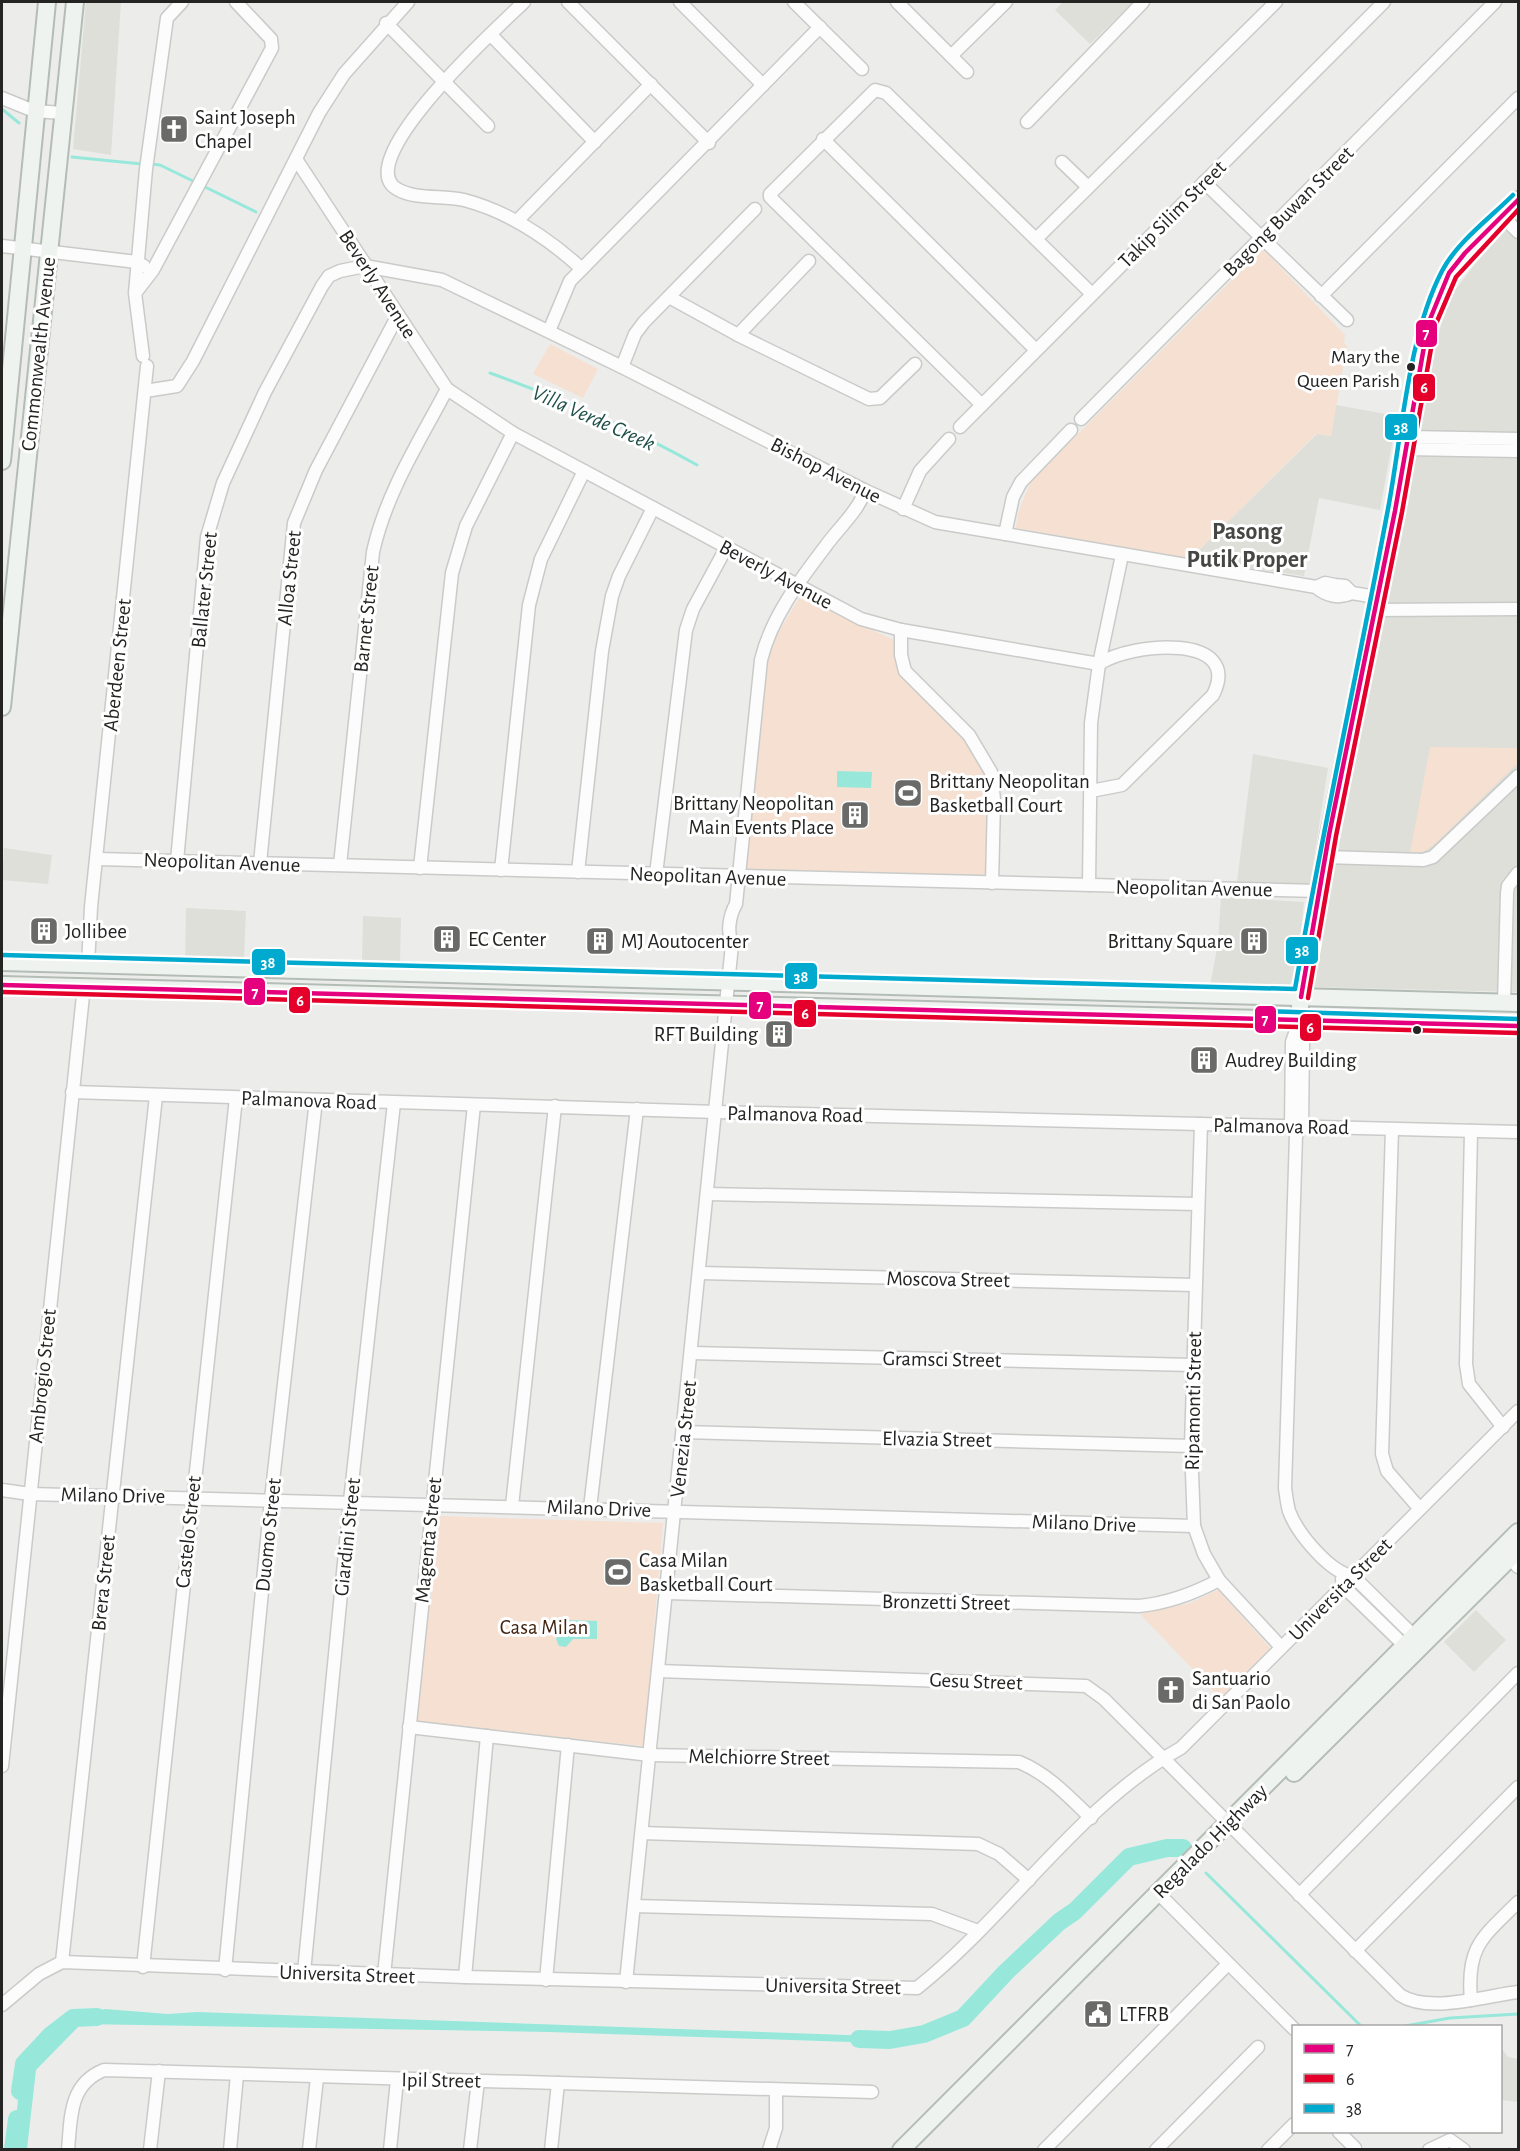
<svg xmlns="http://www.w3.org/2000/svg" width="1520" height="2151" viewBox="0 0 1520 2151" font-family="'Alegreya Sans',sans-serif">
	<rect width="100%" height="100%" fill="#ecedeb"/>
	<!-- built -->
	<g fill="#dddfd8">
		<path d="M86,2h35l-10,153 -38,-6z"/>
		<path d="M1063,2h70l-43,42 -35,-34z"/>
		<path d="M1518,217v775l-206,-5 118,-617 11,-45 12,-32 22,-29z"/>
		<path d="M1336,405l61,11 -17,94 -61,-12 -15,78 -114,-17 127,-125 14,2z"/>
		<path d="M1253,754l75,14 -18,116 -73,-2z"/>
		<path d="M4,848l48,7 -4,29 -46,-4z"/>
		<path d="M1221,897l83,5 -9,88 -85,-4 8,-43z"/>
		<path d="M186,908l60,3 -2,48 -59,-1z"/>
		<path d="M363,916l38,2 -1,43 -38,-1z"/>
		<path d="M1476,1610l30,30 -32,32 -30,-30z"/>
		<path d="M1501,2048l7,9 10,2v43l-17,-2z"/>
	</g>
	<!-- green -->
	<g fill="#f5e0d2">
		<path d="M1263,249l82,86 -1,8 3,3 -16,90 -15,-2 -126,125 -174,-31 2,-15 13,-32z"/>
		<path d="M550,344l48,25 -15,29 -50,-24z"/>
		<path d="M800,597l96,44 2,28 15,20 52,50 21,34 2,13 -1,85 -6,7 -236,-7 22,-212 7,-20z"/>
		<path d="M1430,747l88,1v15l-84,82 -11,7h-13z"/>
		<path d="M439,1516l224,7 -19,223 -227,-23z"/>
		<path d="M1218,1590l55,61 -52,48 -81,-85 50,-11z"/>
	</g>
	<!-- water -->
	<g fill="#97e8da">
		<path d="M837,771l35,1 -1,16 -34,-1z"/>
		<path d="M564,1620l33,1v18h-24l-7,8 -7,-1 -3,-7 3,-6 5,-2z"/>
		<path d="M105,2009l63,5 29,-2 678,24 9,4 -4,3 -331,-11 -468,-8 -45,46 -9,79h-14l8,-78 12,-22 44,-33z"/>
	</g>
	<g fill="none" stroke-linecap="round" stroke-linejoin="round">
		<!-- stream -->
		<g stroke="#97e8da" stroke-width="3">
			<path d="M2,109l17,14"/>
			<path d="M72,157l70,7"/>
			<path d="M149,164l11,1 35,17"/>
			<path d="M201,185l55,27"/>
			<path d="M490,373c72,26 140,54 207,92"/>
			<path d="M1206,1873l155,153"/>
			<path d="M1405,2026l45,-8 68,-4"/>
		</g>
		<!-- river -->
		<g stroke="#97e8da" stroke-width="18">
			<path d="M859,2039l31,1 34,-6 39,-16 43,-46 53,-50 16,-11 54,-54 38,-9h16"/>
			<path d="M20,2091l4,-27 27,-29 22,-17 24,-1"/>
			<path d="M13,2150l4,-31"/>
		</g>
		<!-- minor casing -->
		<g stroke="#c9cbc9" stroke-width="15">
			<g id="minor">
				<path d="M524,2c-23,22 -175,159 -127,187 18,11 47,6 67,11 46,12 84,38 118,69"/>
				<path d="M568,2l141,141"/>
				<path d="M680,2l83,83"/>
				<path d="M794,2l68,67"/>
				<path d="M897,2l70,70"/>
				<path d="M386,23l102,103"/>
				<path d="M491,35l104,107"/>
				<path d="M951,56l55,-54"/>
				<path d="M2,98l32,13 29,2"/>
				<path d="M1027,122l116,-120"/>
				<path d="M823,139l213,211"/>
				<path d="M296,159l151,230 66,44 348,186 40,11 198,34c32,-22 145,-31 114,31l-91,90 -31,6"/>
				<path d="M1062,162l26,25"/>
				<path d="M1204,182l143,138"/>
				<path d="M1502,216l16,16"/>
				<path d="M517,221l134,-137"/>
				<path d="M1036,239l240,-237"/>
				<path d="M2,246l135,16 7,4"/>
				<path d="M136,292l17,-22 119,-222 -1,-9 -35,-37"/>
				<path d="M1321,296l197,-198"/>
				<path d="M669,297l69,38 131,64 11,-1 35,-34"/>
				<path d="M549,331l21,-50 250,-254"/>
				<path d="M738,335l71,-74"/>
				<path d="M143,356l-8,-63 11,-124 21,-151 15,-16"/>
				<path d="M622,367l13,-33 9,-12 111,-113"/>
				<path d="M145,391l32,-5 16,-25 126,-248 25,-39 64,-72"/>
				<path d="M982,405l-212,-208v-3l105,-104 11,3 206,201"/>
				<path d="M1081,419l414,-417"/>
				<path d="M960,427l424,-425"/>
				<path d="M1407,437l111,2"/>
				<path d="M1405,449l113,2"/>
				<path d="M903,509l17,-38 29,-32"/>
				<path d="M1005,534l8,-37 8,-15 50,-52"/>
				<path d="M1316,587l9,-4 10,2 10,1 7,7 24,4"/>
				<path d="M1374,610l144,-1"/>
				<path d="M901,630v25l4,16 64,64 22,37 3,28 -2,83"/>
				<path d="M1325,857l98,3 10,-3 85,-81"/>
				<path d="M98,859l1221,32"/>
				<path d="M177,861l30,-324 16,-54 42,-91 57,-106 7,-10 11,-5 25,-5 77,14 180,87 242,123 71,32 381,65c10,9 23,12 36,6"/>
				<path d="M260,863l34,-340 22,-53 82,-155"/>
				<path d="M340,865l33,-313c13,-59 46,-110 74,-163"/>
				<path d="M420,868l32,-295 14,-47 47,-93"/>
				<path d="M501,870l28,-265 12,-46 43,-88"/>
				<path d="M578,872l24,-221 10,-55 7,-20 34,-68"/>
				<path d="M656,874l30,-244 7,-21 33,-61"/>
				<path d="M1089,885l2,-162 8,-59 23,-109"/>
				<path d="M88,965l3,-58 56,-541"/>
				<path d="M1504,1003l3,-110 1,-7 10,-13"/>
				<path d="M1299,1020l4,23 -1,84 -6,8 -11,353c1,7 2,16 4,23 8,22 41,62 64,65l67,66"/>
				<path d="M72,1092l645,20 801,20"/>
				<path d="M1201,1124l-10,322 3,80 10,28 15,26 62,67"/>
				<path d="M1392,1129l-10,325 5,17 33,38"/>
				<path d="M1294,1131l-3,-5 1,-84 7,-20"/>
				<path d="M1471,1131l-5,233 3,20 34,43"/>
				<path d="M708,1194l490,10"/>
				<path d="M700,1273l495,12"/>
				<path d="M692,1353l501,12"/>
				<path d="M683,1432l508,14"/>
				<path d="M2,1490l28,4 1164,32"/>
				<path d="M512,1506l43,-400"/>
				<path d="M590,1508l47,-399"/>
				<path d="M1510,1558l8,9"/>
				<path d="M1342,1579l1,7 66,64"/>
				<path d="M667,1593l472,13c30,-3 54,-12 80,-26"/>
				<path d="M658,1671l428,15 18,13 296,296c29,19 85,1 118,-3"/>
				<path d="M409,1727l241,28 369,7c29,12 49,34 72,56"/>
				<path d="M2,1766l82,-780"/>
				<path d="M642,1833l336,11 21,10 30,26"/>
				<path d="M1158,1893l136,136"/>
				<path d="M1299,1895l219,-222"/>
				<path d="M634,1906l298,8 46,17"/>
				<path d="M1355,1951l163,-164"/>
				<path d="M62,1962l94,-866"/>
				<path d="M143,1967l93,-869"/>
				<path d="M225,1970l46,-471 45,-399"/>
				<path d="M304,1972l46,-471 44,-398"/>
				<path d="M384,1975l90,-870"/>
				<path d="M465,1977l22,-241"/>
				<path d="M546,1980l22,-235"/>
				<path d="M626,1982l106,-1037c-5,-13 -3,-29 4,-41l25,-244c10,-42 38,-79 64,-113 10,-15 38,-41 39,-57"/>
				<path d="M1471,2000c-5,-54 12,-63 47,-98"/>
				<path d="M2,2005l37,-31 23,-12 403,15 452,11c91,-72 163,-184 264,-240l337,-337"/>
				<path d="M1339,2132l16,16"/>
				<path d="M68,2150c3,-33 1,-66 36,-80l768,22"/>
				<path d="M150,2150l9,-79"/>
				<path d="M230,2150l7,-75"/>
				<path d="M309,2150l8,-72"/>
				<path d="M390,2150l7,-70"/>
				<path d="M470,2150l8,-69"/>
				<path d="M551,2150l7,-67"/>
				<path d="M769,2150l7,-22v-36"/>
				<path d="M1044,2150l184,-186"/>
				<path d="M1156,2150l102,-103"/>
				<path d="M1268,2150l26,-26"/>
				<path d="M1429,2150l21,-10 14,10"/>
			</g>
		</g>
		<!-- major casing -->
		<g stroke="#b4bdb5" stroke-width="20">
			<g id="major">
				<path d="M2,461l45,-459"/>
				<path d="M2,707l73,-705"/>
				<path d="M2,962l1516,41"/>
				<path d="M2,985l1516,41"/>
				<path d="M1300,1007l3,-28 26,-144 66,-324 33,-187 21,-51 16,-20 53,-53"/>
				<path d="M1294,1773l224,-223"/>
				<path d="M901,2150l617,-618"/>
			</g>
		</g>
		<!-- minor -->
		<use href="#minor" stroke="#fcfcfc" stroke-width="12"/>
		<!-- major -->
		<use href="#major" stroke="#eff3ef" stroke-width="16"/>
		<!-- bus-1 casing -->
		<g stroke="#fff" stroke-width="9">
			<g id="bus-1">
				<path d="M2,985l1516,41"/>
				<path d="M1301,997l28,-162 66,-324 33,-187 21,-51 16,-20 53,-53"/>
			</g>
		</g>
		<!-- bus-2 casing -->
		<g stroke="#fff" stroke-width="9">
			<g id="bus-2">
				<path d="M2,992l1516,41"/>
				<path d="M1308,998l28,-162 66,-324 33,-186 21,-49 62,-67"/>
			</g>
		</g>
		<!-- bus-3 casing -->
		<g stroke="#fff" stroke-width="9">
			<g id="bus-3">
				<path d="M2,955l1293,34c28,-161 63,-320 93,-480 14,-74 20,-173 54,-238 15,-29 48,-53 71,-76"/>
				<path d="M1262,1011l256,8"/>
			</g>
		</g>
		<!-- bus-1 -->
		<use href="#bus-1" stroke="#e5007d" stroke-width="4.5"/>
		<!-- bus-2 -->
		<use href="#bus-2" stroke="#e4002b" stroke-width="4.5"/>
		<!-- bus-3 -->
		<use href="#bus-3" stroke="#00a9ce" stroke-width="4.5"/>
	</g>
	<!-- icons -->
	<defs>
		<g id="church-square" transform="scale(1.5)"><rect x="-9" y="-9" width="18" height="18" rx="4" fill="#6a6a69" stroke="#fff"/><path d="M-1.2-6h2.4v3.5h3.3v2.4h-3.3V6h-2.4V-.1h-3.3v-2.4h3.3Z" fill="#fff"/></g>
		<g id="stadium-square" transform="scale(1.5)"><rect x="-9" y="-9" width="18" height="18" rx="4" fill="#6a6a69" stroke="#fff"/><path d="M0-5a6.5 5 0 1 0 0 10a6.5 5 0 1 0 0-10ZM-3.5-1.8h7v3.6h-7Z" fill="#fff"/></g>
		<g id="building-square" transform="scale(1.5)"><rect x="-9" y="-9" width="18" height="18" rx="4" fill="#6a6a69" stroke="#fff"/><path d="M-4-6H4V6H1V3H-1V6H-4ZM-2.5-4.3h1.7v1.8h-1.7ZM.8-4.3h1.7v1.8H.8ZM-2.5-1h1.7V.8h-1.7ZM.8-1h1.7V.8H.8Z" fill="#fff"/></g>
		<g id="civic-square" transform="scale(1.5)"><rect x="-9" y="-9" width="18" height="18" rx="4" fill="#6a6a69" stroke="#fff"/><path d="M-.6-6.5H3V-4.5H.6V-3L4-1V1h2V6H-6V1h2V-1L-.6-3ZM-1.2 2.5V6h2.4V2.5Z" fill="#fff"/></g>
	</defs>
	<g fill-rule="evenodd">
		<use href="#church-square" x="174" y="129"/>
		<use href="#stadium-square" x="908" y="793"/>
		<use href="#building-square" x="855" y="815"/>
		<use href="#building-square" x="44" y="931"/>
		<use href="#building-square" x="447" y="939"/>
		<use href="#building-square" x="600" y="941"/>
		<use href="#building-square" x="1254" y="941"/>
		<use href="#building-square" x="779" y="1034"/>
		<use href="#building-square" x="1204" y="1060"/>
		<use href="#stadium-square" x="618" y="1572"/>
		<use href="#church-square" x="1171" y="1690"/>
		<use href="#civic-square" x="1098" y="2014"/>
	</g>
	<!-- markers -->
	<g fill="#242423" stroke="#fff" stroke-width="2">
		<circle cx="1411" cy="367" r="5"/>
		<circle cx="1417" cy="1030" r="5"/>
	</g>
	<g text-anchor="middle" stroke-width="6" stroke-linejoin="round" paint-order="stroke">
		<!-- bus labels -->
		<g font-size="20" fill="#242423" stroke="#fff" text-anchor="end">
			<text x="1400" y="363">Mary the<tspan x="1400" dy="24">Queen Parish</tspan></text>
		</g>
		<!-- poi labels -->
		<g font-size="21" fill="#242423" stroke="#fff" text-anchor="start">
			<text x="195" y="124">Saint Joseph<tspan x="195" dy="24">Chapel</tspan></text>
			<text x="929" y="788">Brittany Neopolitan<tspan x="929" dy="24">Basketball Court</tspan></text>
			<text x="834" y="810" text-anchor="end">Brittany Neopolitan<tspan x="834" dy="24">Main Events Place</tspan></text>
			<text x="65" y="938">Jollibee</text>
			<text x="468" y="946">EC Center</text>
			<text x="621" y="948">MJ Aoutocenter</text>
			<text x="1233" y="948" text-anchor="end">Brittany Square</text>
			<text x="758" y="1041" text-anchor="end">RFT Building</text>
			<text x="1225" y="1067">Audrey Building</text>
			<text x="639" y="1567">Casa Milan<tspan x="639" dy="24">Basketball Court</tspan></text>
			<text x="1192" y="1685">Santuario<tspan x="1192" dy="24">di San Paolo</tspan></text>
			<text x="1119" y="2021">LTFRB</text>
		</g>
		<!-- street labels -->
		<g font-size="21" fill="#242423" stroke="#fff">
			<text transform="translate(1288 211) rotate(-45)" y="7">Bagong Buwan Street</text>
			<text transform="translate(1172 214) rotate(-45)" y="7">Takip Silim Street</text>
			<text transform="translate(378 284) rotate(57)" y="7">Beverly Avenue</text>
			<text transform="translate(38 354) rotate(-84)" y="7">Commonwealth Avenue</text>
			<text transform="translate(826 470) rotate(27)" y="7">Bishop Avenue</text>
			<text transform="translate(776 574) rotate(28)" y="7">Beverly Avenue</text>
			<text transform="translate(289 578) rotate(-84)" y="7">Alloa Street</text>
			<text transform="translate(204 590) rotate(-84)" y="7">Ballater Street</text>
			<text transform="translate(366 619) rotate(-84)" y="7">Barnet Street</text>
			<text transform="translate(117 665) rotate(-84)" y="7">Aberdeen Street</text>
			<text transform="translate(222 862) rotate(2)" y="7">Neopolitan Avenue</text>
			<text transform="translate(708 876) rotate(2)" y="7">Neopolitan Avenue</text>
			<text transform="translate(1194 888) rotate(1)" y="7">Neopolitan Avenue</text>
			<text transform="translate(309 1100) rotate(2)" y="7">Palmanova Road</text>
			<text transform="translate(795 1114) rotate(1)" y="7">Palmanova Road</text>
			<text transform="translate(1281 1126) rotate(1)" y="7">Palmanova Road</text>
			<text transform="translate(948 1279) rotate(1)" y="7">Moscova Street</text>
			<text transform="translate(942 1359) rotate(1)" y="7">Gramsci Street</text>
			<text transform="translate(42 1376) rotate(-84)" y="7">Ambrogio Street</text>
			<text transform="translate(1193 1401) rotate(-89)" y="7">Ripamonti Street</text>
			<text transform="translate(683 1439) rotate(-84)" y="7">Venezia Street</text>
			<text transform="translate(937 1439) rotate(1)" y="7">Elvazia Street</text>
			<text transform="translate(113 1495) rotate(1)" y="7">Milano Drive</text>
			<text transform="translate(599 1508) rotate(2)" y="7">Milano Drive</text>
			<text transform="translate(1084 1523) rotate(2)" y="7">Milano Drive</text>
			<text transform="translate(188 1532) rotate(-84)" y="7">Castelo Street</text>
			<text transform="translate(268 1535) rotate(-84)" y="7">Duomo Street</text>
			<text transform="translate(347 1537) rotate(-84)" y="7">Giardini Street</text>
			<text transform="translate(428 1540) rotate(-84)" y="7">Magenta Street</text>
			<text transform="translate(103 1583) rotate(-84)" y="7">Brera Street</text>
			<text transform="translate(1340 1589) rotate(-45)" y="7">Universita Street</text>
			<text transform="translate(946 1602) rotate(1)" y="7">Bronzetti Street</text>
			<text transform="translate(976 1681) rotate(2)" y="7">Gesu Street</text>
			<text transform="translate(759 1757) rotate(1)" y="7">Melchiorre Street</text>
			<text transform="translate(1210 1841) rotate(-45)" y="7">Regalado Highway</text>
			<text transform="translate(347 1974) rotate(2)" y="7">Universita Street</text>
			<text transform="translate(833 1986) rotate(1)" y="7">Universita Street</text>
			<text transform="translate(441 2080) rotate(1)" y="7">Ipil Street</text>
		</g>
		<!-- park labels -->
		<g font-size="21" fill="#422310" stroke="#fff">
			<text x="544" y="1634">Casa Milan</text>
		</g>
		<!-- water labels -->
		<g font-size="22" font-style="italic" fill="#1e5048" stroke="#fff">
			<text transform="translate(594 417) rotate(24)" y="8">Villa Verde Creek</text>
		</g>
		<!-- quarter labels -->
		<g font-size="24" font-weight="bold" fill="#464744" stroke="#fff">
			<text x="1247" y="539">Pasong<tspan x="1247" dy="28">Putik Proper</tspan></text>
		</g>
	</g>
	<g stroke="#fff" stroke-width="2">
		<rect x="1415" y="319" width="23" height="29" rx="6" fill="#e5007d"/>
		<rect x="1412" y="373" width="24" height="29" rx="6" fill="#e4002b"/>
		<rect x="1384" y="413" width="34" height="28" rx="6" fill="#00a9ce"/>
		<rect x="1285" y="936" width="34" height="29" rx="6" fill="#00a9ce"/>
		<rect x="251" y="948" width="35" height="28" rx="6" fill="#00a9ce"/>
		<rect x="784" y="962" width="34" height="28" rx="6" fill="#00a9ce"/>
		<rect x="243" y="977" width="23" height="29" rx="6" fill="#e5007d"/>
		<rect x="288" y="986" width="23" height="28" rx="6" fill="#e4002b"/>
		<rect x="748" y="991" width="24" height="29" rx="6" fill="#e5007d"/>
		<rect x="793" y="999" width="24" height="29" rx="6" fill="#e4002b"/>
		<rect x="1254" y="1005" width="23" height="29" rx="6" fill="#e5007d"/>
		<rect x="1299" y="1013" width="23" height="29" rx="6" fill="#e4002b"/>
	</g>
	<g font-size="16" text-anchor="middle" font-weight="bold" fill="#fff">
		<text x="1426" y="339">7</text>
		<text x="1424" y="393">6</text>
		<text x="1401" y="433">38</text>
		<text x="1302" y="956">38</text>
		<text x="268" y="968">38</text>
		<text x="801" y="982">38</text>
		<text x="255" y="998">7</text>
		<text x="300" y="1006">6</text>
		<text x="760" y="1011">7</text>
		<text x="805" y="1019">6</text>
		<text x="1265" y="1025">7</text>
		<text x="1310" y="1033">6</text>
	</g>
	<!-- border -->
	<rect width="1520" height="2151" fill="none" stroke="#242423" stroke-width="6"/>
	<!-- legend -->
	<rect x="1292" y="2025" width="210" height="108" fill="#ffffff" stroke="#a7a7a7" stroke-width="1.5"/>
	<rect x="1304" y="2044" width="30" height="9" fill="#e5007d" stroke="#a7a7a7" stroke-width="1.5"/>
	<text x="1346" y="2055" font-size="18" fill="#242423">7</text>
	<rect x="1304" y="2074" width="30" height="9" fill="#e4002b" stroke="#a7a7a7" stroke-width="1.5"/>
	<text x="1346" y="2085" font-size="18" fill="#242423">6</text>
	<rect x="1304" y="2104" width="30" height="9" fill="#00a9ce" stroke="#a7a7a7" stroke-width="1.5"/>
	<text x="1346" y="2115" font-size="18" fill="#242423">38</text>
</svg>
